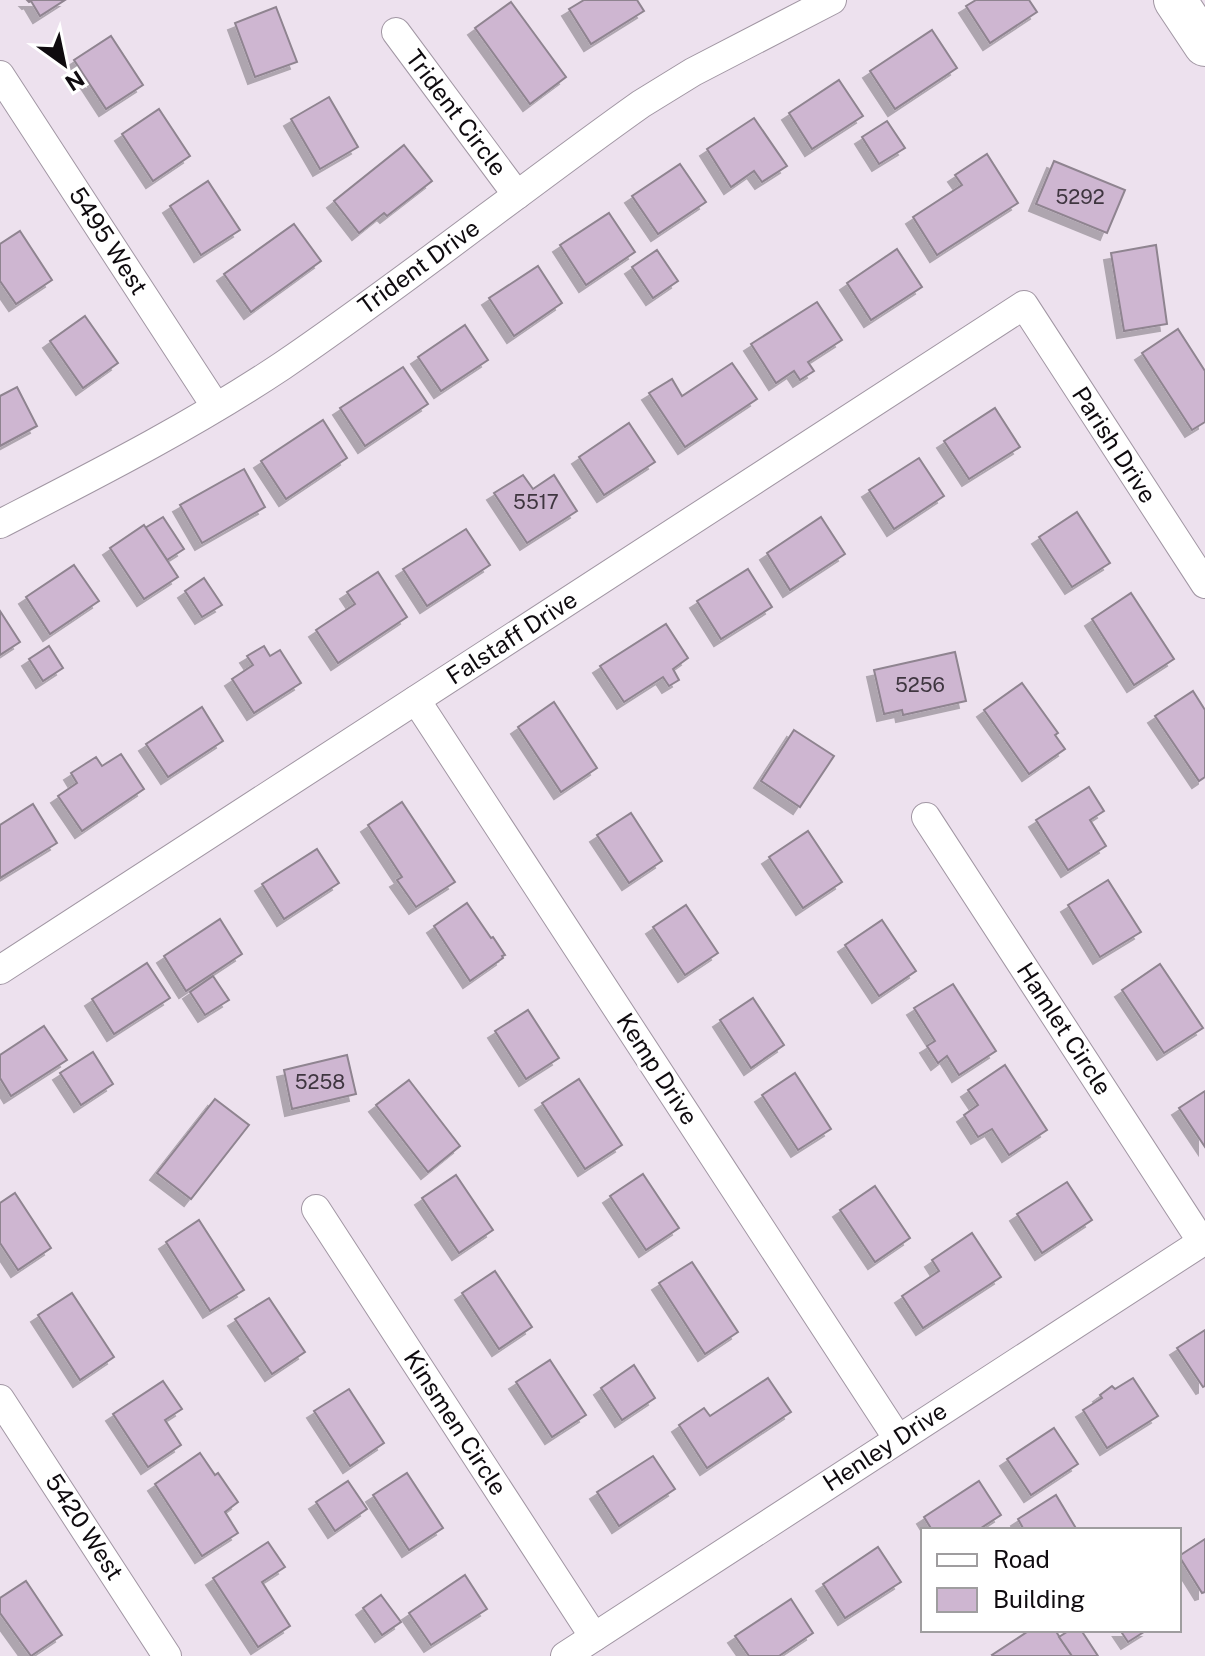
<svg xmlns="http://www.w3.org/2000/svg" width="1205" height="1656" viewBox="0 0 1205 1656" font-family="'Public Sans',sans-serif">
	<defs>
		<filter id="shadow"><feDropShadow dx="-7" dy="7" stdDeviation="0" flood-color="#0004"/></filter>
	</defs>
	<rect width="100%" height="100%" fill="#ede1ee"/>
	<!-- building -->
	<g fill="#ceb6d1" stroke="#8f8490" stroke-width="2" filter="url(#shadow)">
		<path d="M27,0h38l-25,16 -9,-15 -2,1z"/>
		<path d="M584,0h53l7,11 -53,33 -22,-35z"/>
		<path d="M976,0h53l8,12 -47,31 -24,-37z"/>
		<path d="M511,2l55,75 -36,27 -55,-76z"/>
		<path d="M276,7l21,55 -42,15 -20,-54z"/>
		<path d="M932,30l25,38 -62,41 -25,-38z"/>
		<path d="M111,36l32,49 -37,24 -32,-49z"/>
		<path d="M839,80l24,36 -51,33 -23,-36z"/>
		<path d="M329,97l29,50 -38,22 -29,-50z"/>
		<path d="M159,109l31,47 -37,25 -31,-47z"/>
		<path d="M754,118l33,48 -25,16 -8,-11 -23,16 -24,-38z"/>
		<path d="M887,121l18,27 -26,16 -17,-27z"/>
		<path d="M404,145l28,36 -45,35 -3,-3 -25,20 -25,-32z"/>
		<path d="M987,154l31,49 -81,52 -24,-38 49,-32 -7,-10z"/>
		<path d="M1054,161l71,29 -18,43 -71,-29z"/>
		<path d="M680,164l26,38 -48,32 -26,-38z"/>
		<path d="M208,181l32,49 -39,25 -31,-49z"/>
		<path d="M609,213l26,39 -49,33 -26,-40z"/>
		<path d="M294,224l27,37 -70,51 -27,-38z"/>
		<path d="M20,231l32,49 -36,24 -16,-23v-37z"/>
		<path d="M1156,245l11,79 -43,7 -13,-78z"/>
		<path d="M897,249l25,38 -51,33 -24,-37z"/>
		<path d="M657,250l21,31 -25,17 -21,-31z"/>
		<path d="M538,266l24,37 -48,33 -25,-38z"/>
		<path d="M817,302l25,38 -34,22 6,9 -14,9 -6,-9 -18,12 -25,-39z"/>
		<path d="M85,316l33,47 -35,25 -33,-47z"/>
		<path d="M465,325l23,35 -47,31 -23,-34z"/>
		<path d="M1178,329l27,42v51l-13,8 -50,-77z"/>
		<path d="M732,363l25,36 -72,48 -36,-54 23,-14 10,17z"/>
		<path d="M403,367l25,37 -63,42 -25,-38z"/>
		<path d="M17,387l20,39 -37,20v-50z"/>
		<path d="M995,408l25,39 -51,32 -25,-38z"/>
		<path d="M323,420l24,38 -61,41 -25,-38z"/>
		<path d="M629,423l26,39 -51,33 -25,-38z"/>
		<path d="M919,458l25,38 -50,33 -25,-39z"/>
		<path d="M244,469l21,38 -63,36 -22,-38z"/>
		<path d="M523,475l10,14 21,-14 23,36 -50,32 -33,-50z"/>
		<path d="M1077,512l33,51 -38,24 -33,-50z"/>
		<path d="M163,517l21,32 -17,11 -22,-32z"/>
		<path d="M821,517l24,37 -55,36 -23,-37z"/>
		<path d="M144,525l34,52 -34,22 -34,-51z"/>
		<path d="M466,529l24,36 -63,41 -24,-37z"/>
		<path d="M74,565l25,36 -49,33 -24,-37z"/>
		<path d="M748,569l24,38 -51,32 -24,-38z"/>
		<path d="M378,572l29,45 -69,46 -22,-33 39,-26 -8,-12z"/>
		<path d="M204,578l18,27 -20,12 -17,-26z"/>
		<path d="M1131,593l43,66 -40,26 -42,-66z"/>
		<path d="M0,611l20,31 -20,13z"/>
		<path d="M666,624l22,34 -15,11 6,11 -10,6 -6,-9 -39,25 -24,-36z"/>
		<path d="M49,646l14,22 -20,13 -14,-22z"/>
		<path d="M264,646l6,10 10,-6 21,33 -47,30 -22,-34 21,-14 -6,-9z"/>
		<path d="M955,652l11,49 -63,14 -1,-5 -18,4 -10,-44z"/>
		<path d="M1022,683l36,50 -3,2 10,14 -36,25 -45,-64z"/>
		<path d="M1193,691l12,19v67l-6,4 -44,-65z"/>
		<path d="M554,702l43,66 -36,24 -43,-65z"/>
		<path d="M202,707l21,34 -55,36 -22,-33z"/>
		<path d="M794,730l40,26 -34,51 -39,-26z"/>
		<path d="M121,754l23,35 -62,42 -24,-35 19,-13 -6,-10 25,-16 6,9z"/>
		<path d="M1089,787l15,24 -14,9 16,26 -38,24 -32,-50z"/>
		<path d="M402,802l53,80 -39,25 -19,-27 5,-3 -34,-52z"/>
		<path d="M33,804l24,39 -57,35v-53z"/>
		<path d="M631,813l31,48 -33,22 -32,-48z"/>
		<path d="M808,831l34,51 -39,26 -34,-51z"/>
		<path d="M317,849l22,34 -55,36 -22,-35z"/>
		<path d="M1108,880l33,52 -41,25 -32,-52z"/>
		<path d="M467,903l24,35 2,-1 12,18 -3,1 1,2 -33,23 -36,-55z"/>
		<path d="M686,905l32,48 -33,22 -32,-48z"/>
		<path d="M220,919l22,35 -56,37 -22,-35z"/>
		<path d="M882,920l34,51 -37,25 -34,-51z"/>
		<path d="M147,963l23,35 -56,36 -22,-35z"/>
		<path d="M1160,964l43,64 -39,25 -42,-63z"/>
		<path d="M213,976l16,24 -24,15 -15,-23z"/>
		<path d="M953,984l43,67 -37,24 -12,-19 -9,7 -11,-17 8,-5 -21,-33z"/>
		<path d="M753,998l31,47 -33,23 -31,-48z"/>
		<path d="M528,1010l31,48 -33,21 -31,-48z"/>
		<path d="M44,1026l23,34 -56,36 -11,-18v-23z"/>
		<path d="M93,1052l20,32 -32,21 -21,-32z"/>
		<path d="M347,1055l9,39 -64,15 -8,-39z"/>
		<path d="M1005,1065l42,65 -38,25 -17,-26 -14,8 -14,-22 14,-10 -10,-15z"/>
		<path d="M795,1073l36,56 -33,21 -36,-55z"/>
		<path d="M579,1079l43,66 -37,24 -43,-66z"/>
		<path d="M409,1080l51,66 -32,26 -52,-67z"/>
		<path d="M1205,1091v56l-26,-39z"/>
		<path d="M215,1099l34,26 -58,74 -34,-26z"/>
		<path d="M643,1174l36,54 -33,22 -36,-54z"/>
		<path d="M456,1175l37,55 -34,23 -37,-55z"/>
		<path d="M1067,1182l25,38 -50,33 -25,-39z"/>
		<path d="M875,1186l35,52 -35,24 -35,-52z"/>
		<path d="M15,1193l36,55 -33,22 -18,-27v-40z"/>
		<path d="M199,1220l45,70 -34,21 -44,-69z"/>
		<path d="M972,1233l29,44 -78,51 -21,-32 37,-25 -7,-11z"/>
		<path d="M692,1262l46,70 -33,22 -46,-71z"/>
		<path d="M495,1271l37,56 -33,22 -37,-56z"/>
		<path d="M72,1293l42,64 -34,23 -42,-65z"/>
		<path d="M269,1298l36,54 -33,22 -37,-55z"/>
		<path d="M1205,1330v56l-2,1 -26,-39z"/>
		<path d="M550,1360l36,55 -34,22 -36,-55z"/>
		<path d="M634,1365l21,33 -33,22 -21,-32z"/>
		<path d="M768,1378l23,34 -84,56 -28,-43 25,-17 6,8z"/>
		<path d="M1133,1378l25,38 -51,32 -24,-38 19,-12 -2,-3 12,-9 3,3z"/>
		<path d="M163,1381l19,28 -17,11 16,25 -33,22 -35,-53z"/>
		<path d="M349,1389l35,54 -34,23 -36,-55z"/>
		<path d="M1054,1428l24,36 -47,31 -24,-36z"/>
		<path d="M200,1453l15,22 3,-2 20,29 -13,10 13,21 -36,23 -47,-72z"/>
		<path d="M653,1456l22,33 -56,37 -22,-34z"/>
		<path d="M407,1473l36,55 -34,22 -36,-55z"/>
		<path d="M348,1481l19,28 -32,22 -19,-29z"/>
		<path d="M979,1481l22,34 -23,15h-46l-8,-13z"/>
		<path d="M1056,1495l21,35h-53l-6,-11z"/>
		<path d="M1205,1539v53l-3,1 -23,-37z"/>
		<path d="M268,1542l17,25 -23,15 28,44 -32,21 -45,-69z"/>
		<path d="M878,1547l23,35 -56,36 -22,-34z"/>
		<path d="M465,1575l22,34 -56,36 -22,-32z"/>
		<path d="M26,1581l36,54 -31,21 -31,-43v-15z"/>
		<path d="M381,1595l20,27 -19,13 -19,-27z"/>
		<path d="M791,1599l22,34 -34,23h-30l-14,-20z"/>
		<path d="M1030,1630h25l17,26h-79l-1,-1z"/>
		<path d="M1070,1630h11l17,26h-26l-13,-19z"/>
		<path d="M1120,1630h27l-19,12z"/>
	</g>
	<g fill="none" stroke-linecap="round" stroke-linejoin="round">
		<!-- street casing -->
		<g stroke="#a196a3" stroke-width="30">
			<g id="street">
				<path d="M396,32l121,163"/>
				<path d="M0,75l216,332"/>
				<path d="M0,524c95,-49 192,-98 282,-158 122,-83 238,-176 359,-262l52,-32 139,-72"/>
				<path d="M416,700l482,739"/>
				<path d="M926,817l276,425"/>
				<path d="M0,970l1024,-665 181,279"/>
				<path d="M316,1209l278,428"/>
				<path d="M0,1399l167,257"/>
				<path d="M565,1656l640,-416"/>
			</g>
		</g>
		<!-- secondary casing -->
		<g stroke="#a196a3" stroke-width="44">
			<path id="secondary" d="M1175,0l30,45"/>
		</g>
		<!-- street -->
		<use href="#street" stroke="#fff" stroke-width="28"/>
		<!-- secondary -->
		<use href="#secondary" stroke="#fff" stroke-width="42"/>
	</g>
	<g text-anchor="middle" stroke-width="6" stroke-linejoin="round" paint-order="stroke">
		<!-- number labels -->
		<g font-size="20" fill="#3f3640">
			<text x="1080" y="204">5292</text>
			<text x="536" y="509">5517</text>
			<text x="920" y="692">5256</text>
			<text x="320" y="1089">5258</text>
		</g>
		<!-- street labels -->
		<g font-size="24" fill="#0f0b0f" stroke="#fff">
			<text transform="translate(456 113) rotate(53)" y="8">Trident Circle</text>
			<text transform="translate(108 241) rotate(57)" y="8">5495 West</text>
			<text transform="translate(419 267) rotate(-36)" y="8">Trident Drive</text>
			<text transform="translate(1114 445) rotate(57)" y="8">Parish Drive</text>
			<text transform="translate(512 638) rotate(-33)" y="8">Falstaff Drive</text>
			<text transform="translate(1064 1029) rotate(57)" y="8">Hamlet Circle</text>
			<text transform="translate(657 1069) rotate(57)" y="8">Kemp Drive</text>
			<text transform="translate(455 1423) rotate(57)" y="8">Kinsmen Circle</text>
			<text transform="translate(885 1447) rotate(-33)" y="8">Henley Drive</text>
			<text transform="translate(84 1527) rotate(57)" y="8">5420 West</text>
		</g>
	</g>
	<!-- legend -->
	<rect x="921" y="1528" width="260" height="104" fill="#ffffff" stroke="#9f9d9f" stroke-width="2"/>
	<rect x="937" y="1554" width="40" height="12" fill="#ffffff" stroke="#9f9d9f" stroke-width="2"/>
	<text x="993" y="1568" font-size="24" fill="#0f0b0f">Road</text>
	<rect x="937" y="1588" width="40" height="24" fill="#ceb6d1" stroke="#9f9d9f" stroke-width="2"/>
	<text x="993" y="1608" font-size="24" fill="#0f0b0f">Building</text>
	<!-- north arrow -->
	<g transform="translate(64 64) rotate(147)" stroke="#ffffff" stroke-width="6" paint-order="stroke">
	<path d="M0-6L14 30L0 20L-14 30Z" fill="#0f0b0f"/>
	<text y="-12" font-size="22" font-weight="bold" text-anchor="middle" fill="#0f0b0f">N</text>
	</g>
</svg>
